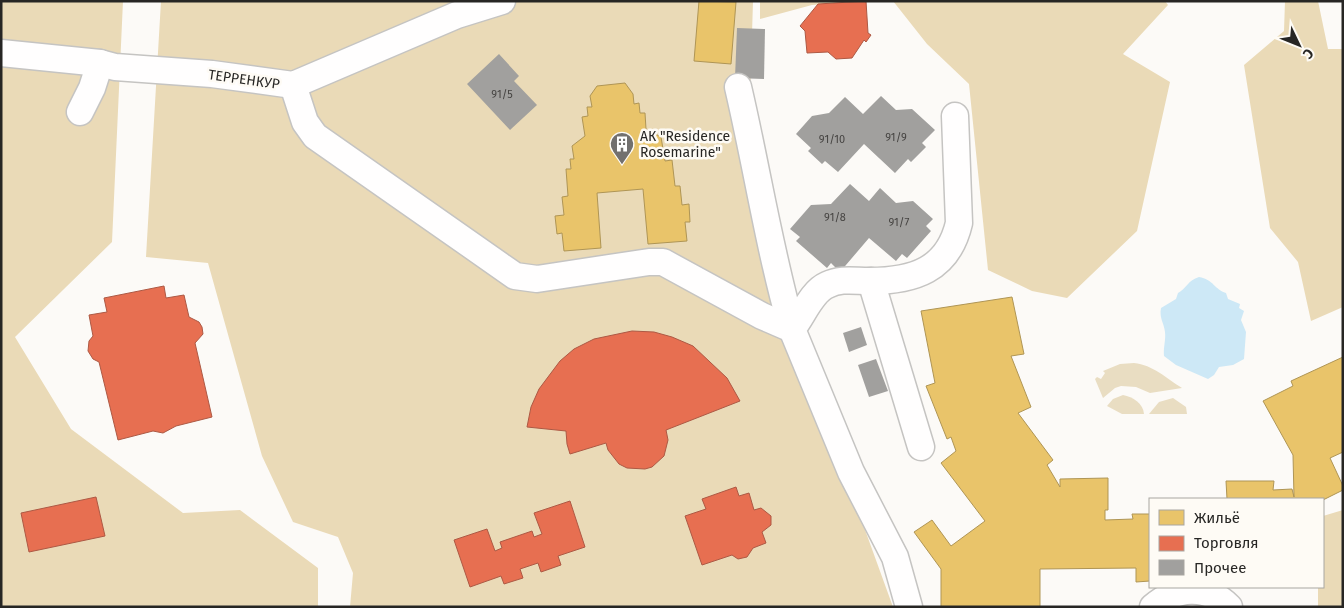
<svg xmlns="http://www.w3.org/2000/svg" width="1344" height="608" viewBox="0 0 1344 608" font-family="'Fira Sans',sans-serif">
	<rect width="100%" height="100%" fill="#fcfaf7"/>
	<!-- green -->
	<g fill="#e9ddc2">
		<path d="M1134,363c19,2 32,15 48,25l-32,5 -14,-6 -15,-1 -6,2 -12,10 -8,-19 2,-2 4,2 4,-6 -2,-2 17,-7z"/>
		<path d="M1123,395c10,2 20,8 21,19h-22l-15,-8 6,-7z"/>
		<path d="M1173,398l13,9 1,7h-38l10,-12z"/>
	</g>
	<!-- forest -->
	<g fill="#eadab7">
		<path d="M1,1h122l-11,241 -97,95 56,92 112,84 57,-3 78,58v39h-317z"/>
		<path d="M161,1h592l-3,100 35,208 108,298h-543l3,-34 -15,-36 -45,-15 -31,-66 -54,-193 -62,-6z"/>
		<path d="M760,1h113l-61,4 -52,14z"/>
		<path d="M893,1h272l3,4 -45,49 47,28 -33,149 -70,67 -35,-7 -44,-21 -19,-186 -42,-40z"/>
		<path d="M1285,1h33l10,48h15v258l-32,14 -13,-59 -28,-34 -26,-163 40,-34z"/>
		<path d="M1343,510v97h-25v-20h5v-71z"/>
	</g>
	<!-- water -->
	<path fill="#cde8f6" d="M1199,277c14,2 16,13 27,16l2,6 12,5 -1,4 5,3 -3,9 5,12 -2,27 -11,6 -14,2 -5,8 -6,4 -32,-14 -12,-9c-1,-8 2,-16 1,-24 -1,-9 -6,-14 -4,-24l15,-9 2,-6c8,-4 10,-13 21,-16z"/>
	<!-- homes -->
	<g fill="#e9c46a" stroke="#af9555">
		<path d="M699,1l37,1 -5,62 -37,-3z"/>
		<path d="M625,83l8,11 1,10 5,-1 1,10h5l1,16 15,8 4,24 7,-1 3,26h5l2,19 7,-1 1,18h-5l2,19 -39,3 -5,-55 -46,4 4,55 -37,3 -2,-18 -5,1 -2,-18 9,-1 -2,-18 6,-1 -2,-27h5l-1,-10h4l-2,-13 13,-10 -3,-19 6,-1 -1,-9h5l-2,-11 7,-10z"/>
		<path d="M1012,297l12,57 -13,2 20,51 -13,6 35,47 -6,5 13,22v-8l48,-1v32h-3v10l28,-1 -1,-5h18v67l-14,1v-14l-96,1v38h-99v-38l-27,-37 18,-12 19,26 34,-25 -44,-58 15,-12 -5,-14 -4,2 -21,-53 9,-3 -14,-72z"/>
		<path d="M1343,357v95l-13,6 13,28v4l-20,10 -96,-1 -1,-18h48l-1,9 19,-1 2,8 -1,-42 -30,-54 30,-15 -2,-5z"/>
	</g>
	<!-- shops -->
	<g fill="#e76f51" stroke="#ad5944">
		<path d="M866,1l2,32 3,2 -5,7 -2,-2 -12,18 -16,1 -8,-7 -21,1 -2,-22 -5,-5 18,-22z"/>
		<path d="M164,286l2,12 18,-3 5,22 10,5 3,5 1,7 -8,9 17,74 -36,9 -13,7 -10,-2 -35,9 -19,-78 -6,-3 -5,-8 1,-10 4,-5 -4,-21 18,-3 -3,-14z"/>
		<path d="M632,331l22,1 18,5 21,9 34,32 13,23 -74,29 2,10 -4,16 -12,11 -7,2 -18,-1 -8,-4 -11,-14 -2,-7 -36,11 -3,-10 -1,-13 -39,-4 4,-20 8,-18 21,-28 14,-12 20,-10z"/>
		<path d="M736,487l3,9 10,-3 5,17 7,-2 10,8v9l-9,7 4,11 -13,5 -6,9 -9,2 -6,-4 -30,10 -17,-49 21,-7 -4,-10z"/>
		<path d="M96,497l9,39 -76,16 -8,-39z"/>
		<path d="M570,501l15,46 -27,9 3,9 -20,7 -3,-9 -18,6 3,9 -19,6 -3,-8 -31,11 -16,-47 33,-11 8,22 7,-3 -2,-6 32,-11 2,6 8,-3 -8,-21z"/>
	</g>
	<!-- building -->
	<g fill="#a1a09e">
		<path d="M737,28l28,1 -1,50 -29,-1z"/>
		<path d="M499,54l20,22 -5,5 23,24 -27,25 -43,-46z"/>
		<path d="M881,96l15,14 16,-1 23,21 -13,13 4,4 -15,15 -3,-3 -13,14 -31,-29 -26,28 -13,-11 -3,3 -14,-13 3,-3 -15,-14 16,-18 17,-3 16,-16 18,17z"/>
		<path d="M850,184l19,17 11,-13 16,15 17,-2 20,18 -7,7 5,5 -24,27 -5,-4 -6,7 -27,-23 -29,34 -9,-9 -4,5 -31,-27 4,-4 -10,-8 21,-24 20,-1z"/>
		<path d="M861,327l6,18 -18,7 -6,-19z"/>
		<path d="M876,359l12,32 -19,6 -11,-32z"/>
	</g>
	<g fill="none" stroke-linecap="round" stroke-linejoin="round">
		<!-- minor casing -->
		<g stroke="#c5c4c2" stroke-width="29">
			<g id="minor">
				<path d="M1,53l99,10 15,4 97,7 81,11 164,-70 45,-14"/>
				<path d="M293,85l12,37 10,14 200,140 22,3 112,-17h14l99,54 30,13"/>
				<path d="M738,87c19,81 31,162 54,242"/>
				<path d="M80,112l12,-24 8,-25"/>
				<path d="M871,281l50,166"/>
				<path d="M909,607l-14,-50 -44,-85 -59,-143c11,-13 19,-37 35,-44 14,-7 27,-4 42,-4 45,0 79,-11 90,-58l-4,-107"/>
				<path d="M1153,607c23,-20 53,-23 76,0"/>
			</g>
		</g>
		<!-- minor -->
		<use href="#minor" stroke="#fffefe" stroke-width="26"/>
	</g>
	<!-- icons -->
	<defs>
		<g id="building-pin" transform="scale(1.25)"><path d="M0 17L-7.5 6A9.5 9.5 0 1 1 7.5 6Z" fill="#72706e" stroke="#fefbf5"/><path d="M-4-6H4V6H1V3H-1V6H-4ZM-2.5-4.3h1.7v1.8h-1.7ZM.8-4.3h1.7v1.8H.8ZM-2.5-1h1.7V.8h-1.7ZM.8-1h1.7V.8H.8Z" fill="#fff"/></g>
	</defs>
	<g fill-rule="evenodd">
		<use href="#building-pin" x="622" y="144"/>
	</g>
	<g text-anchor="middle" stroke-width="5" stroke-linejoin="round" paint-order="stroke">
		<!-- number labels -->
		<g font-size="11" fill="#464442">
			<text x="502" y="98">91/5</text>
			<text x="896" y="141">91/9</text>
			<text x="832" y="143">91/10</text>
			<text x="835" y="221">91/8</text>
			<text x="899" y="226">91/7</text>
		</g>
		<!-- street labels -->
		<g font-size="14" fill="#272624" stroke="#fefbf5">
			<text transform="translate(244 79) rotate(8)" y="5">ТЕРРЕНКУР</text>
		</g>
		<!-- poi labels -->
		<g font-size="14" fill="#272624" stroke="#fefbf5" text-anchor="start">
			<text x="640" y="141">АК "Residence<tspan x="640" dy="16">Rosemarine"</tspan></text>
		</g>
	</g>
	<!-- border -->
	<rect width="1344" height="608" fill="none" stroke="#272624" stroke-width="5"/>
	<!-- legend -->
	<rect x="1149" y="498" width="175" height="90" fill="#fefbf5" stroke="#a8a6a1"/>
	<rect x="1159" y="510" width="25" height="15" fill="#e9c46a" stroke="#a8a6a1"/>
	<text x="1194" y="523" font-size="15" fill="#272624">Жильё</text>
	<rect x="1159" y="536" width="25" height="15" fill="#e76f51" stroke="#a8a6a1"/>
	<text x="1194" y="548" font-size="15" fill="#272624">Торговля</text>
	<rect x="1159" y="560" width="25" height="15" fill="#a1a09e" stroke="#a8a6a1"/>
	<text x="1194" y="573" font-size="15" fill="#272624">Прочее</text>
	<!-- north arrow -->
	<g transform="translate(1299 45) rotate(133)" stroke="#fefbf5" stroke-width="4" paint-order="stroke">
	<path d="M0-4L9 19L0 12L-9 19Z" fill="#272624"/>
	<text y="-8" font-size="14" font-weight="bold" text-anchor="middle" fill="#272624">С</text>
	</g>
</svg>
